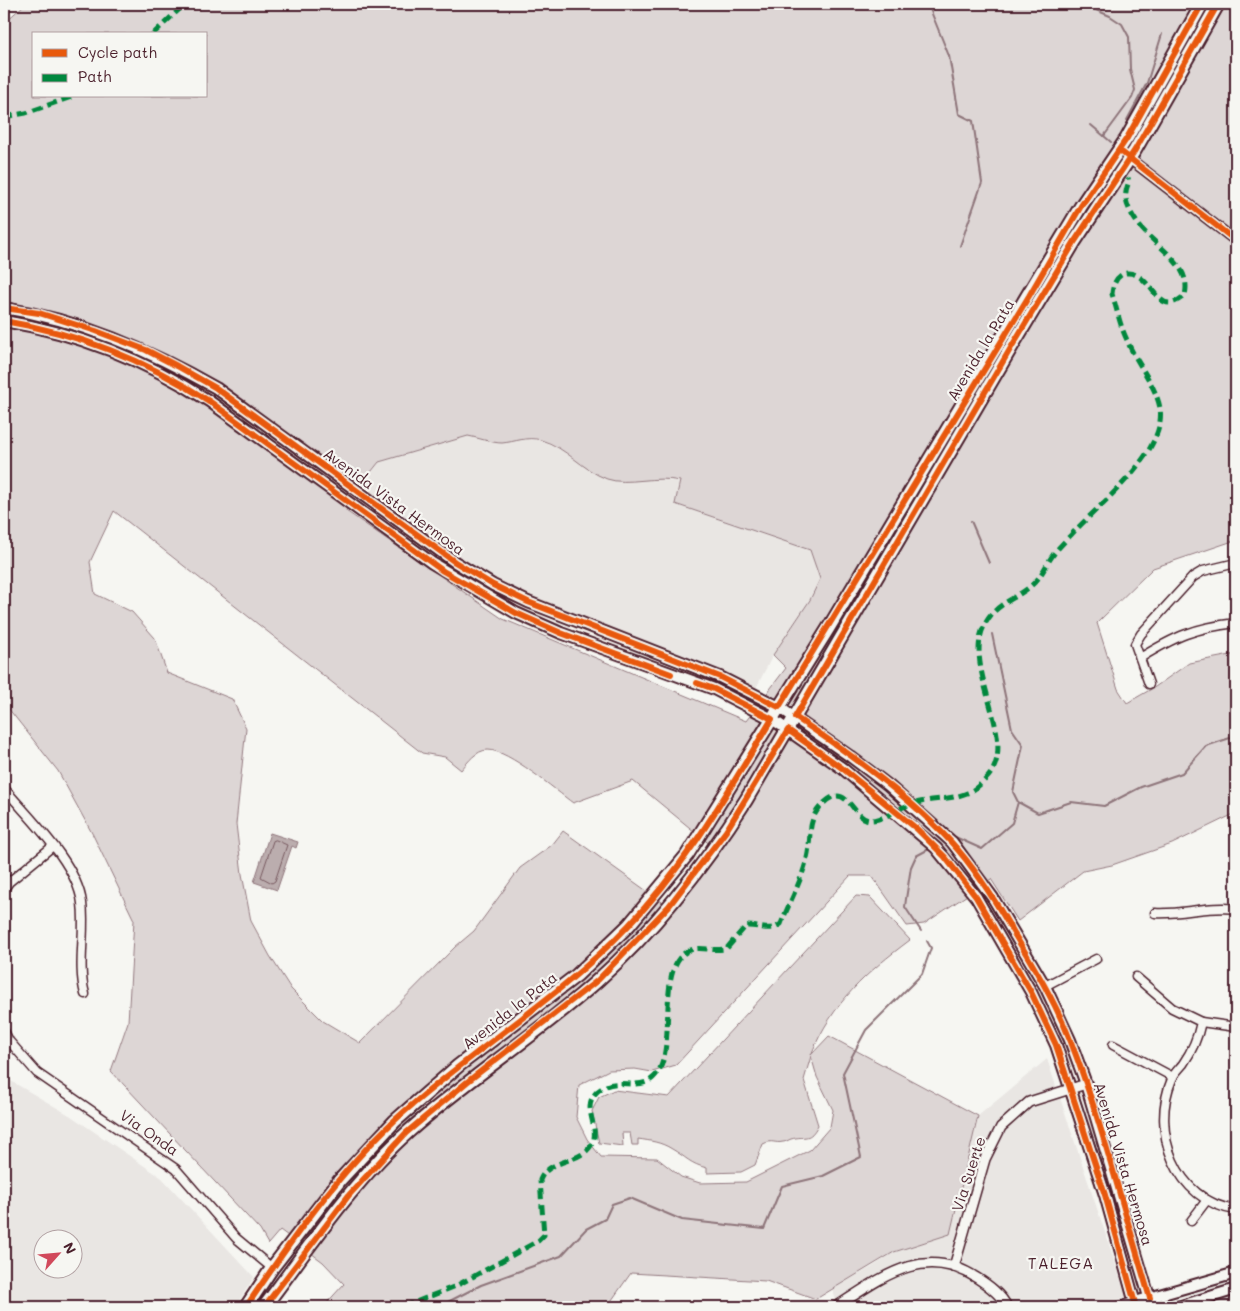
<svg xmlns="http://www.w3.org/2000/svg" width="1240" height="1311" viewBox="0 0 1240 1311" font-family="Mali,sans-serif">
	<rect width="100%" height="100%" fill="#f6f6f2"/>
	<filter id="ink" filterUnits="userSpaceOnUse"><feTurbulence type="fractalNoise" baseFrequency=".02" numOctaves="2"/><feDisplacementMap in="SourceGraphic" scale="10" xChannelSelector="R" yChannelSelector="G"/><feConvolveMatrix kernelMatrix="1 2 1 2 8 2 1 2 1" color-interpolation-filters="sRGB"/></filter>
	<g filter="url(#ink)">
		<!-- built -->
		<g fill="#e9e6e3" fill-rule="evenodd">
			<path d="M468,436l34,7 19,-4 18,1 21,8 23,17 25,14 59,-1 13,4 -5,22 135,46 10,29 -10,21 -37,55 -19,37 -182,-75 -113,-57 -99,-70 19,-28z"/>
			<path d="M1047,1059l83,248h-292l-6,-19 40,-21 22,-15 35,-11 38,-87 11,-38z"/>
			<path d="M4,1077l67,39 91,62 92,99 -19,30h-231zM42,1238h30v30h-30z"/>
		</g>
		<!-- green -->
		<g fill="#ddd6d5" stroke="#947a80" fill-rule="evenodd">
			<path d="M25,4h1211v536l-83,28 -56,55 21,66 9,14 28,-16 34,-24 47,-9v159l-64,31 -60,21 -29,6 -65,50 -27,-42 -67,45 -17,2 -35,-50h-22l-174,189 -24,7 -17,-3 -26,1 -30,15 -3,32 11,22 14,18 56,1 24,19 19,6 46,-1 64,-32 20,-23 3,-17 -16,-33 -6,-21 -7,24 14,45c-9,17 -12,10 -27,14 -3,1 -5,3 -8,3 -9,2 -10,-3 -20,2l-8,21 -14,7 -34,1v-5c-17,-4 -21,-11 -35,-19 -11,-7 -21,-8 -34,-10v6h-6l-2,-12h-8l1,13 -24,-3 -7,-32 7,-14 15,-7 55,7 187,-201 14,1 40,43c-44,33 -78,63 -99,115l18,-19 149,80 -28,118 -56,18 -78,47 -50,-18 -135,-8 -24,34h-284l21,-23 -21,-22 -43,-32 -12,14 -8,-14 -149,-159 17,-49 6,-102 -41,-85 -35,-64 -54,-68v-680zM34,34h172v62h-172zM468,436c11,2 24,7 34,7 13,-1 25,-7 39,-3 25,7 41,30 66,39 20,7 49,-4 73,2l-5,23 135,46 10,29 -10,21 -37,55 13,13 -40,53 -243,-102 -157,-108 6,-15 27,-34zM114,511l308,242 23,4 16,13c7,-8 15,-20 27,-20 21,0 67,40 85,53l60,-22 85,70 -25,36 -21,22 -109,-78 -11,14 -32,23 -46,63 -19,16 -95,96 -37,-22 -32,-32 -21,-33 -19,-35 -9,-47 -6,-50 10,-96 -14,-29 -65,-26 -12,-35 -23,-26 -37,-18 -5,-32z"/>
			<path d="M1236,1296v8l-8,3h-35z"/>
		</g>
		<!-- water -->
		<path fill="#bbadae" stroke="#8e747a" d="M270,833l28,9 -2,6 -4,-2 -15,44 -23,-8z"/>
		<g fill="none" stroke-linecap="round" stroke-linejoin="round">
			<!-- shore -->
			<path stroke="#77585f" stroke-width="1" d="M276,840l11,5 -12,36 -3,2 -11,-6 12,-36z"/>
			<!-- stream -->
			<g stroke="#8e747a" stroke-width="2">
				<path d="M928,4l21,52 10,58 14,7 9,62 -22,63"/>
				<path d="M1082,4l28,12 12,8 7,13 1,32 5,21 -3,8 -28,38"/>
				<path d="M1127,120l20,-37 15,-49"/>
				<path d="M1091,125l20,17"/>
				<path d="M971,521l18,42"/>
				<path d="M992,634l20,95 11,16 -10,47 5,10"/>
				<path d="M953,836l29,13 30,-26 6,-21 20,11 33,-11 33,4 37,-19 41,-14 24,-27 30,-10"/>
				<path d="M921,931l-16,-24 1,-8 5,-32 5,-11 15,-8"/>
				<path d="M438,1307l43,-22 80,-29 25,-27 19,-10 7,-15 18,-6 52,22 82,9 18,-43 41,-10 38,-19 -18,-84 23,-43 56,-56 9,-26 -4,-7"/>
			</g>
			<!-- minor casing -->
			<g stroke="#4a1f2b" stroke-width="11">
				<g id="minor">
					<path d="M1140,658c36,-22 54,-30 96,-35"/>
					<path d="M1149,684l-14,-40 6,-10 52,-57 10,-6 33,-8"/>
					<path d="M4,788c25,30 73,75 78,115 4,31 -5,61 3,91"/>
					<path d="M4,889l5,-7 44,-36"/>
					<path d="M1155,913c27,2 54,-8 81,-4"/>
					<path d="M1136,977l36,31 29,14c-3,15 -9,29 -18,42 -4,5 -9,9 -11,15 -22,52 3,122 64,131"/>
					<path d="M1045,986l51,-27"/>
					<path d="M1201,1022l35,5"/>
					<path d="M4,1031l5,10 28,32 139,96 60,69 36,30"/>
					<path d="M1113,1045l60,32"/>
					<path d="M1191,1221l16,-21"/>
				</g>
			</g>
			<!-- tertiary casing -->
			<g stroke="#4a1f2b" stroke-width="12">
				<g id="tertiary">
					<path d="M1126,156l110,85"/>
					<path d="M954,1267l31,-108 16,-32 28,-25 57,-18"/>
					<path d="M836,1307c45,-29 88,-64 141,-29 11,7 24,16 30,29"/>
					<path d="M1118,1307l17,-5"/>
				</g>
			</g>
			<!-- secondary casing -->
			<g stroke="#4a1f2b" stroke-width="14">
				<g id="secondary">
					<path d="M4,308c76,12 145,42 212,80l239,174 38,23 35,17 192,75 59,30 72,50 37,28 64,57 41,56 52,88 25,54 16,44 66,223"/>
					<path d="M4,321c73,12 143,40 205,80l223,162 84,50 45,20 153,56 58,30 70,49 94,80 40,49 55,95 25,53 49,150 31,112"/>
					<path d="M1135,1302l101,-29"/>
					<path d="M1178,1307l58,-18"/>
				</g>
			</g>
			<!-- trunk casing -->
			<g stroke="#4a1f2b" stroke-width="16">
				<g id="trunk">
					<path d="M246,1307l26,-39 68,-88 55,-59 63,-55 119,-91 52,-50 58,-70 141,-226 253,-423 46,-68 75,-134"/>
					<path d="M264,1307c44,-58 90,-127 144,-175 60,-54 129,-97 189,-151 58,-52 107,-115 149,-181l266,-454 63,-105 60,-91 83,-146"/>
				</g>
			</g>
			<!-- minor -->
			<use href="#minor" stroke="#f6f6f2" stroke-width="8"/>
			<!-- tertiary -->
			<use href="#tertiary" stroke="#f6f6f2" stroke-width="9"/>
			<!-- secondary -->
			<use href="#secondary" stroke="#f6f6f2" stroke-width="10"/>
			<!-- trunk -->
			<use href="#trunk" stroke="#f6f6f2" stroke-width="12"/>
			<!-- quiet -->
			<g stroke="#00873e" stroke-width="5" stroke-dasharray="10 5" stroke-linecap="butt">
				<path d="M153,34l32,-30"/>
				<path d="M4,117l22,-4 48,-17"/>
				<path d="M403,1307l53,-21 82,-45 6,-6 -4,-55c9,-23 43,-15 53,-38 7,-19 -17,-40 11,-55 15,-9 37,4 50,-10 25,-24 1,-106 32,-125 13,-8 28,1 41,-4l19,-22c13,-1 23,7 35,-2 8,-21 21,-44 26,-66 5,-20 -1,-39 16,-54 24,-24 29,14 46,16 14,1 26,-10 37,-14 20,-8 42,-5 61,-13 6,-2 13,-8 18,-13 37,-35 -19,-103 -3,-149 11,-30 35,-30 54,-50 7,-8 11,-18 17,-26 5,-7 12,-14 18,-20 28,-31 96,-82 89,-127 -5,-25 -24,-45 -33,-68 -7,-14 -10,-31 -15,-46 1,-15 11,-27 26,-18 17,9 22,42 47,19 8,-32 -34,-50 -49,-74 -5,-7 -12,-20 -10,-29 0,-5 4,-9 2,-14"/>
			</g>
			<!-- cycleway casing -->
			<g stroke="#f6f6f2" stroke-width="9">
				<g id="cycleway">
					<path d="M1123,153l113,88"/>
					<path d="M4,308l35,5 57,18 50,19 31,16 39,22 239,174 38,23 35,17 192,75 59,30 250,-411 52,-90 46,-68 75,-134"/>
					<path d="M4,321c73,12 143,40 205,80l234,170 73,42 45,20 110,41"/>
					<path d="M1150,1298c-26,-85 -47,-173 -79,-256 -15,-39 -37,-75 -58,-110 -18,-32 -37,-63 -62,-90 -43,-47 -103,-90 -156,-125l217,-371 63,-105 60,-91 83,-146"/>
					<path d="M246,1307c44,-65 91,-133 149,-187 75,-69 163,-120 233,-194 59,-61 100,-135 144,-207l-58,-30 -17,-6"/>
					<path d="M264,1307l85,-112 57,-62 61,-51 131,-102 71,-74 57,-75 62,-101 54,38 75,61 28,28 31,40 55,95 25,53 49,150 31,112"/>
				</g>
			</g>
			<!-- cycleway -->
			<use href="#cycleway" stroke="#e8590c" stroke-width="6"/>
		</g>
	</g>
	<g text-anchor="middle" stroke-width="4.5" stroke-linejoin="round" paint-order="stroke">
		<!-- street labels -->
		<g font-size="15" fill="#4a1f2b" stroke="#f6f6f2">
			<text transform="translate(981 350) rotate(-59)" y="5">Avenida la Pata</text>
			<text transform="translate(394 502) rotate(36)" y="5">Avenida Vista Hermosa</text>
			<text transform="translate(510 1011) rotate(-38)" y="5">Avenida la Pata</text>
			<text transform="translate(149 1133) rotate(35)" y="5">Via Onda</text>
			<text transform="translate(1123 1164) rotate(73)" y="5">Avenida Vista Hermosa</text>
			<text transform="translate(969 1174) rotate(-72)" y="5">Via Suerte</text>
		</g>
		<!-- neighbourhood labels -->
		<g font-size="16" letter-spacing="1" fill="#4a1f2b" stroke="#f6f6f2">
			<text x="1061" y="1269">TALEGA</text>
		</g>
	</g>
	<!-- margin -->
	<rect width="1240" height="1311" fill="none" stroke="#f6f6f2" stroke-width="20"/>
	<rect x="10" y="10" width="1220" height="1291" fill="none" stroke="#4a1f2b" stroke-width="2" filter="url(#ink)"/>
	<!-- legend -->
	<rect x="32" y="32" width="175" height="65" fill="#f6f6f2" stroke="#b1a0a2"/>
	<rect x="42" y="49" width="25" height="8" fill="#e8590c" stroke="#b1a0a2"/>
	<text x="78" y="58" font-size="15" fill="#4a1f2b">Cycle path</text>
	<rect x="42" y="74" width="25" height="8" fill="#00873e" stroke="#b1a0a2"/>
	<text x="78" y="82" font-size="15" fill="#4a1f2b">Path</text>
	<!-- north arrow -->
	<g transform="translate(58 1254) rotate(63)"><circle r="24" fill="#f6f6f2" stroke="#b1a0a2"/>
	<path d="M0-4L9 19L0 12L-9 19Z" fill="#d1495b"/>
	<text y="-8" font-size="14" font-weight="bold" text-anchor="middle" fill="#4a1f2b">N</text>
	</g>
</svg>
